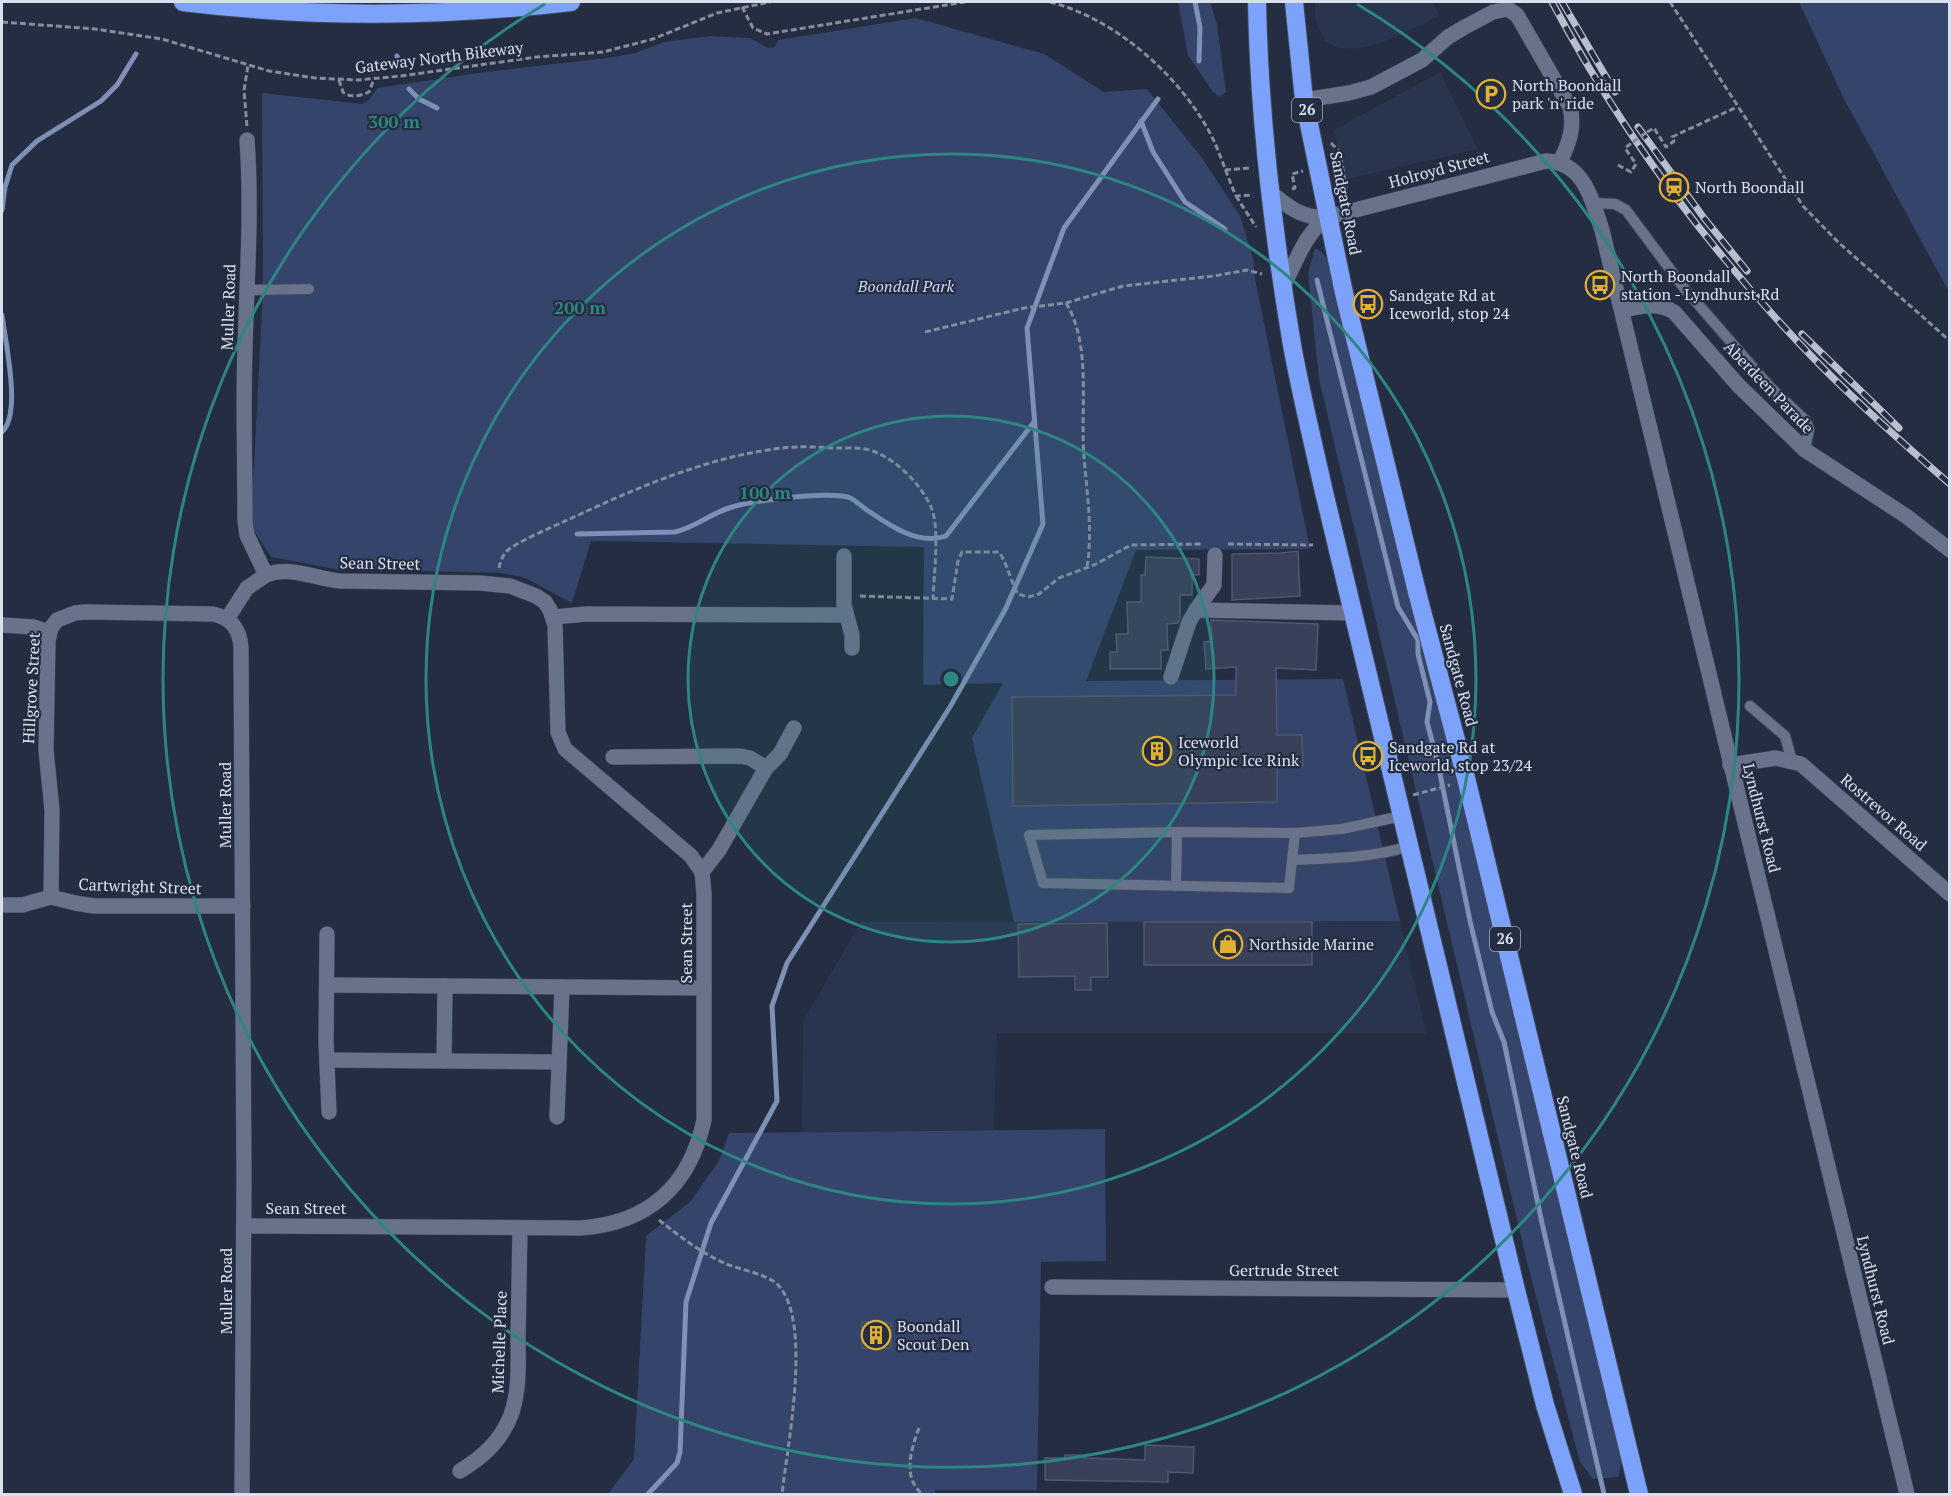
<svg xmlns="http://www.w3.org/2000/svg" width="1951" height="1496" viewBox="0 0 1951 1496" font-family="'PT Serif',serif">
	<rect width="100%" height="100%" fill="#242d41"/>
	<!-- built -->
	<g fill="#29344e">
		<path d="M1315,2h118l7,14 -59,27 -24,6 -19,-1 -13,-7 -10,-20z"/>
		<path d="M1440,72l38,77 -134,31 -10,-50z"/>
		<path d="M1400,921l26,112h-429l-3,97 -192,2 1,-111 58,-99z"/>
	</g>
	<!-- green -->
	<g fill="#34446b">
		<path d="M1178,2h32l7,23 9,67 -6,5 -7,-5 -25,-37z"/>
		<path d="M1799,2h150v290l-106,-195z"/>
		<path d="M916,18l128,36 60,38 43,-3 55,69 38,58 13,42 2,21 55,270 -174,1 -50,131 257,-2 57,242 -386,1 -42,-184 31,-55 -80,2 1,-138 -333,-6 -19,62 -47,-25 -23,-5 -167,-4 -64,-12 -20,-31 12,-236 -1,-197 100,11 7,-4 8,-12 108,-16 122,-14 28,-5 29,-11 46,-6 40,2 18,10 7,-1 3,-7z"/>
		<path d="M1315,248l7,4 12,18 95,398 195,786 -6,23 -25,2 -13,-17 -53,-200 -208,-883 -11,-106z"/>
		<path d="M1105,1129l1,132 -65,1 -4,228h-102v4h-327l26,-35 12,-223 44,-34 29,-41 10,-28z"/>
	</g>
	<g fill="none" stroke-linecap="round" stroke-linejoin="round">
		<!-- stream -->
		<g stroke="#7f90b7" stroke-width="5">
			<path d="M1195,2l5,25 -1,34"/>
			<path d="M397,56l2,7"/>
			<path d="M409,89l10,10 18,9"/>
			<path d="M1141,121l12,31 32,50 40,27"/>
			<path d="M2,210l3,-23 7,-22 25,-24 64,-40 16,-16 19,-31"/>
			<path d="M1317,280l81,327 20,33v14l12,48 -3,20 11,42 32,157 22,91 12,30 38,181 62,271"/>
			<path d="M2,315c3,26 20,99 0,117"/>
			<path d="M577,534l98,-2c19,-4 35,-18 54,-24 24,-8 95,-16 119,-11 6,2 13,9 19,13 22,15 51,36 79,26l88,-114"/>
			<path d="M648,1494l29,-31 3,-11 6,-150 25,-79 66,-122 -5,-95 15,-43 163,-256 55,-97 38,-86 -16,-196 37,-100 94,-129"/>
		</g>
	</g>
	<!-- building -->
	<g fill="#384157" stroke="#4e586e" stroke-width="1.5">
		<path d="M1298,551l2,45 -68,4v-46l48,-1z"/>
		<path d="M1146,557l53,2v16h-7v20h-12v23l-2,5 -11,1 1,26h-7v19h-51v-17h7l-1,-18h12l-1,-32h14v-27h4z"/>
		<path d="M1211,620l107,4 -2,46 -40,-2 1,67h25l1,31 -26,1v35l-264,4 -1,-109 224,-2v-28l-30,2 -2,-27 8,-1z"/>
		<rect x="1144" y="922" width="168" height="43"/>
		<path d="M1107,923l1,54h-17v13h-16v-14l-56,1 -1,-53z"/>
		<path d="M862,1322l29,1v25h-29z"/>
		<path d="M1145,1445l49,2 -1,26 -25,-1v10l-123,-2v-22h20v-3h20v3l60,2z"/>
	</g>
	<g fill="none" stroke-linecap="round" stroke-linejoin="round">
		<!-- lane casing -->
		<g stroke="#424a5a" stroke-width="12">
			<g id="lane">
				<path d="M1593,203l22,1 11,6 58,78 86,99 36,34 3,8 -4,21"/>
				<path d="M248,290l61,-1"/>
				<path d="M1750,706l35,30 7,25"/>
				<path d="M1177,832l118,1 -6,55 -246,-5 -14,-48z"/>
				<path d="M1295,833l47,-4 60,-13"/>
				<path d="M1293,860c40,-2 79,-2 117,-14"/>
				<path d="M1176,886l1,-54"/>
			</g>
		</g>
		<!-- street casing -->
		<g stroke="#424a5a" stroke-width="16">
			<g id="street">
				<path d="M1304,100l45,-7 22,-6 51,-27 26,-23 15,-9 30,-16 15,-3 9,6 53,92c5,21 -1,36 -10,55"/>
				<path d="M1271,193c19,15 32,26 57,24l218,-56c38,1 46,39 56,69l305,1264"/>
				<path d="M1283,286c14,-25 21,-52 45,-69"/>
				<path d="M1622,311c17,-5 36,-9 52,1l64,73 67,65 101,66 44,34"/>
				<path d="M844,556v49l8,30v13"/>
				<path d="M1196,610l18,-25 1,-30"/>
				<path d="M553,617l34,-3 259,1"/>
				<path d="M227,619l20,-31 19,-13 -19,-40 -2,-14c0,-58 -2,-116 0,-174 2,-69 7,-138 2,-207"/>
				<path d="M2,625l32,2 15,5"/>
				<path d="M1171,677l18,-55 7,-12 157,3"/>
				<path d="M613,757l127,-1 10,2 16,10"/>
				<path d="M1730,765l46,-7 25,6 149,130"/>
				<path d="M702,872l17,-22 47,-82 14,-14 14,-26"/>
				<path d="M51,897l1,-87 -6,-60 2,-109 3,-13 6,-8 18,-7 10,-1 128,2c19,4 27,16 28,34l3,530 -2,316"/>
				<path d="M2,905h20l29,-8 24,6 19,3h149"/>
				<path d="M327,934l-1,107 3,71"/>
				<path d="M327,985l377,3"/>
				<path d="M328,1060l230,2"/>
				<path d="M444,1061l1,-75"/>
				<path d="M557,1117l5,-130"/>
				<path d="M244,1226l337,2c67,-5 109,-42 123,-108v-226l-2,-22 -11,-16 -126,-107 -7,-17 -3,-107 -5,-15 -5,-8 -9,-6 -26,-10 -30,-3 -140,-2c-24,-2 -51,-16 -74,-6"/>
				<path d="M1052,1287l464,3"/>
				<path d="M460,1471c23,-14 41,-30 51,-56 9,-25 7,-52 7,-77 1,-37 1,-74 2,-110"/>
			</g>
		</g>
		<!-- highway casing -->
		<g stroke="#424a5a" stroke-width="20">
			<g id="highway">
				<path d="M183,2c129,16 259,15 388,0"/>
				<path d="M1257,2c2,114 16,230 35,343 9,49 21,98 32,147l192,798 29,115 28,89"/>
				<path d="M1294,2l10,98 40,193 74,303 48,182 173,716"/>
			</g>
		</g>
		<!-- path -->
		<g stroke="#858d9d" stroke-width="3" stroke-dasharray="6 3" stroke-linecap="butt">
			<path d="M1050,2c67,17 134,77 164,139 8,18 14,37 22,55l17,-1"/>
			<path d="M1670,2l133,204 35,36 112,99"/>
			<path d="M742,7l11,21 14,6 198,-32"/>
			<path d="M2,22l93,7 67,10 107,32 46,7 43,2 43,-4 136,-19 66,-5 50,-13 64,-26 53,-11"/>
			<path d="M339,80l4,12c6,6 18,4 26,0l5,-13"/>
			<path d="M247,126l-3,-35 4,-26"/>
			<path d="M1647,132l7,-4 12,19 8,-6 -2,-4 65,-30"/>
			<path d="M1331,143l9,9 7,42"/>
			<path d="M1618,165l13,7 5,-8 -11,-16 8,-6"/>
			<path d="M1225,170l25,-2"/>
			<path d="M1292,189l3,-1 -3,-14 11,-3"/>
			<path d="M1236,196l20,31"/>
			<path d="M1066,303c26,42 14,107 18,154 3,38 9,73 3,110"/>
			<path d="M925,332l99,-24 42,-5 57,-17 91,-10 33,-6 15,4"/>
			<path d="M1228,544l85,1"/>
			<path d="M499,568c1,-5 3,-12 7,-16 8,-9 44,-24 57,-30 69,-32 142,-65 219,-74 16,-2 34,-1 50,0 13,0 29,-1 41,3 25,10 47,32 58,56 9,20 3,67 2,91"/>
			<path d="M860,596l92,3 6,-38 4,-9h37c9,13 11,28 19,42l10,3 11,-3 20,-16 35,-13 37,-20 72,-1"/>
			<path d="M1413,795l37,-10"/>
			<path d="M659,1220c20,16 41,32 65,43 14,6 41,11 52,20 38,34 11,164 6,211"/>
			<path d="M919,1428c-8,22 -17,48 3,66"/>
		</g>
		<!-- lane -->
		<use href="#lane" stroke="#68728a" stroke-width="10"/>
		<!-- street -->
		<use href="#street" stroke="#68728a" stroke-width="15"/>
		<!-- highway -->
		<use href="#highway" stroke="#7da2fc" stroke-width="18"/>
		<!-- rail casing -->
		<g stroke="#b7becc" stroke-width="7">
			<g id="rail">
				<path d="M1552,2c71,134 164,257 270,365 41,41 84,79 128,117"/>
				<path d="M1562,2l53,90"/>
				<path d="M1638,127l66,91 43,53"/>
				<path d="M1802,334l97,94"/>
			</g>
		</g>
		<!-- rail -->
		<use href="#rail" stroke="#242d41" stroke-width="4.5" stroke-dasharray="14" stroke-linecap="butt"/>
		<!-- path-bridge -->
		<path stroke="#858d9d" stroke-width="3" stroke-dasharray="6 3" stroke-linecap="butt" d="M1633,142l14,-10"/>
	</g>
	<!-- distance rings -->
	<circle cx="951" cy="679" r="263" fill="#2d8681" fill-opacity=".12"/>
	<g fill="none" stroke="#2d8681" stroke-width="3">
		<circle cx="951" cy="679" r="263"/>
		<circle cx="951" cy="679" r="525"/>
		<path d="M1357 4A788 788 0 1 1 545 4"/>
	</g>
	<!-- icons -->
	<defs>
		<g id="parking-ring" transform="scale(1.5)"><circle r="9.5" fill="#242d41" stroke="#e0b034" stroke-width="1.5"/><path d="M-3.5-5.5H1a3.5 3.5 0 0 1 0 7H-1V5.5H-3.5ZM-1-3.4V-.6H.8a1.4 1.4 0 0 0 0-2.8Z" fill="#e0b034"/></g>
		<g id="station-ring" transform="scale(1.5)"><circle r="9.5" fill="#242d41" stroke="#e0b034" stroke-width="1.5"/><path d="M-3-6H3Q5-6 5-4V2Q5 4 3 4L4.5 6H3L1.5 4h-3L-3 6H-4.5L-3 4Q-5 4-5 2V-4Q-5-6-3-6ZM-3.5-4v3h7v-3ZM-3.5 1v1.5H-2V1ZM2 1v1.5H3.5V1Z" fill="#e0b034"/></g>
		<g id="bus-ring" transform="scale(1.5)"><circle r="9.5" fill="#242d41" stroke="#e0b034" stroke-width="1.5"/><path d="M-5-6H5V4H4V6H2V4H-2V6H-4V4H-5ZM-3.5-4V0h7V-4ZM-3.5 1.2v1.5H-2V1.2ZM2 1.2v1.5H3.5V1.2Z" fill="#e0b034"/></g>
		<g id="building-ring" transform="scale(1.5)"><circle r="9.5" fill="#242d41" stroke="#e0b034" stroke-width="1.5"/><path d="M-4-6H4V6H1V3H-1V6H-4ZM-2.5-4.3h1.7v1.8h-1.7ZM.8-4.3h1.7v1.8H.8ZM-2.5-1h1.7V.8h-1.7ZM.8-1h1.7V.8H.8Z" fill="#e0b034"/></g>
		<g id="shop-ring" transform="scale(1.5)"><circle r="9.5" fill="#242d41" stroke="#e0b034" stroke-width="1.5"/><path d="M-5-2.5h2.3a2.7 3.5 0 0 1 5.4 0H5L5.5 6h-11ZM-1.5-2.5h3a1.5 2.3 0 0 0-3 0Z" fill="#e0b034"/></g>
	</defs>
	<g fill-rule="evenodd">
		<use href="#parking-ring" x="1491" y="94"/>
		<use href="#station-ring" x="1674" y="187"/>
		<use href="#bus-ring" x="1600" y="285"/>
		<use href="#bus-ring" x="1368" y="304"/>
		<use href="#building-ring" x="1157" y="751"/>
		<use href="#bus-ring" x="1368" y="756"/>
		<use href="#shop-ring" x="1228" y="944"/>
		<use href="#building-ring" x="876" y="1335"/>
	</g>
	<g text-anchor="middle" stroke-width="4.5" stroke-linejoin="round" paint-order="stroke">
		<!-- shield labels -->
		<g fill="#242d41" stroke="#a3aab9" stroke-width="1.5">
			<rect x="1292" y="98" width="30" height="24" rx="4.5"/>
			<rect x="1490" y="927" width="30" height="24" rx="4.5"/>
		</g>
		<g font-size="15" font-weight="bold" fill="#d9e0ed">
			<text x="1307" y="115">26</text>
			<text x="1505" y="944">26</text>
		</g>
		<!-- street labels -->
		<g font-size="16" fill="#d9e0ed" stroke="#242d41">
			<text transform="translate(439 57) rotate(-7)" y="6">Gateway North Bikeway</text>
			<text transform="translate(1439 169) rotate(-15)" y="6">Holroyd Street</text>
			<text transform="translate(1346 203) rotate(79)" y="6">Sandgate Road</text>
			<text transform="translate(228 307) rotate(-88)" y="6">Muller Road</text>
			<text transform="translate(1769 387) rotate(46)" y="6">Aberdeen Parade</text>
			<text transform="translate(380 563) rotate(1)" y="6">Sean Street</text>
			<text transform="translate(1459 675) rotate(75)" y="6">Sandgate Road</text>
			<text transform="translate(31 688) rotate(-87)" y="6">Hillgrove Street</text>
			<text transform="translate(225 805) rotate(-90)" y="6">Muller Road</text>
			<text transform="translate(1884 812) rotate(41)" y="6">Rostrevor Road</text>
			<text transform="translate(1762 818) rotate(76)" y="6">Lyndhurst Road</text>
			<text transform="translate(140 886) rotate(2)" y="6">Cartwright Street</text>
			<text transform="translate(686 943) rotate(-90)" y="6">Sean Street</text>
			<text transform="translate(1575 1147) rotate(76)" y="6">Sandgate Road</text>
			<text x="306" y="1214">Sean Street</text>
			<text x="1284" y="1276">Gertrude Street</text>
			<text transform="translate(1876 1290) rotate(76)" y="6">Lyndhurst Road</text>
			<text transform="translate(226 1291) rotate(-90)" y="6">Muller Road</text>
			<text transform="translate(499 1342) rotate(-88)" y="6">Michelle Place</text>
		</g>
		<!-- poi labels -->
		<g font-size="16" fill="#d9e0ed" stroke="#242d41" text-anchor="start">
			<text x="1512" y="91">North Boondall<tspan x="1512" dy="18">park 'n' ride</tspan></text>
			<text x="1695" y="193">North Boondall</text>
			<text x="1621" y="282">North Boondall<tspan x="1621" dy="18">station - Lyndhurst Rd</tspan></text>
			<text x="1389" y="301">Sandgate Rd at<tspan x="1389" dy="18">Iceworld, stop 24</tspan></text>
			<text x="1178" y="748">Iceworld<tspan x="1178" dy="18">Olympic Ice Rink</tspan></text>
			<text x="1389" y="753">Sandgate Rd at<tspan x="1389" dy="18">Iceworld, stop 23/24</tspan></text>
			<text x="1249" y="950">Northside Marine</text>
			<text x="897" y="1332">Boondall<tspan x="897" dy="18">Scout Den</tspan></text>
		</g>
		<!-- park labels -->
		<g font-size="16" font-style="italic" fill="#c9d7f5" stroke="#242d41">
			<text x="906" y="292">Boondall Park</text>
		</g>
	</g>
	<circle cx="951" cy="679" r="9" fill="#2d8681" stroke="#242d41" stroke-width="3"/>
	<g font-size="18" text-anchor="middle" font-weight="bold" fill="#2d8681" stroke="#242d41" stroke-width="4.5" stroke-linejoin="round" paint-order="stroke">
		<text x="394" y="128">300 m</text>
		<text x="580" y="314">200 m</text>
		<text x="765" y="499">100 m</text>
	</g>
	<!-- border -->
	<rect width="1951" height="1496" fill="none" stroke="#d9e0ed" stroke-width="6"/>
</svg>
